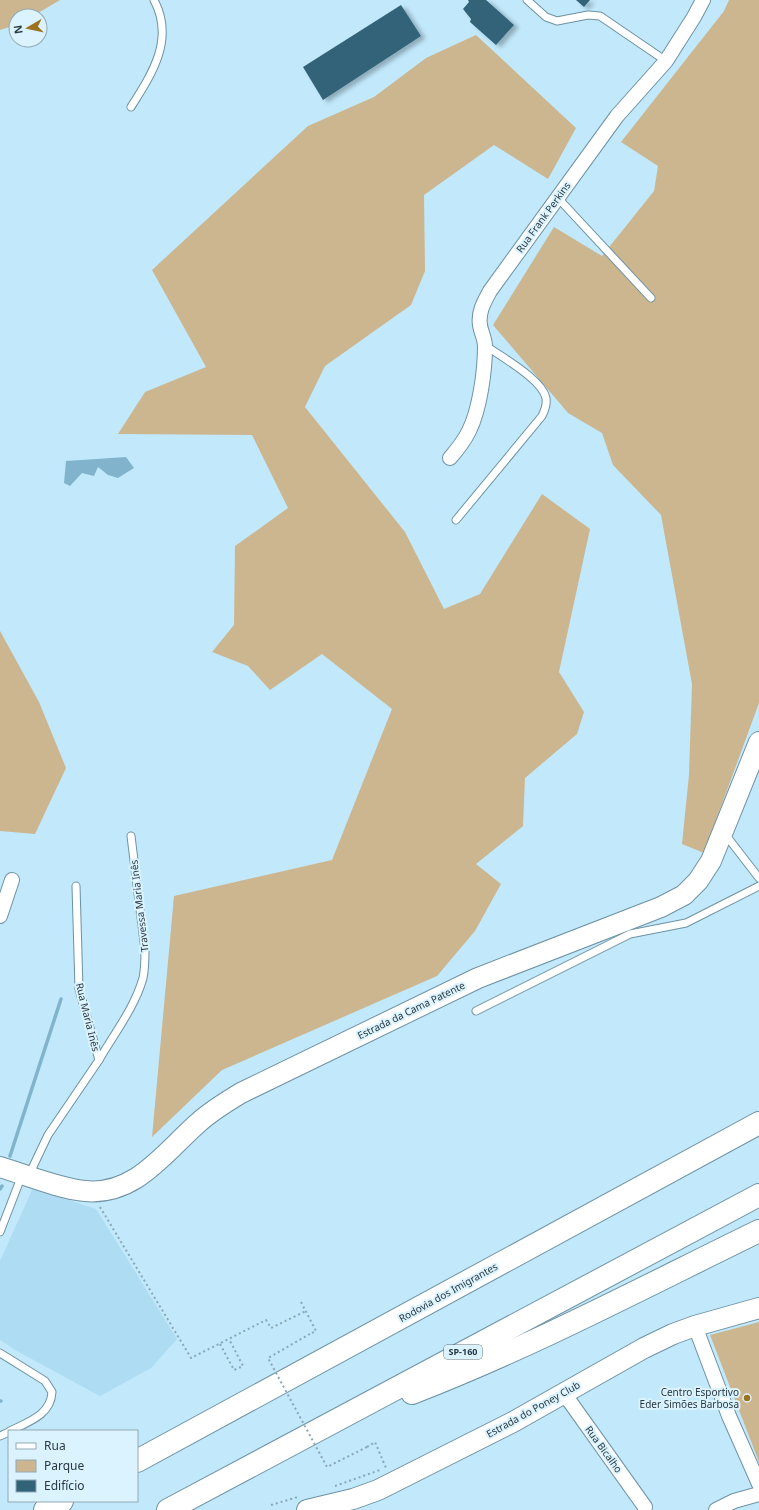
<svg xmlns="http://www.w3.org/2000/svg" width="759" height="1510" viewBox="0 0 759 1510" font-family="'Noto Sans',sans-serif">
	<defs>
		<filter id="shadow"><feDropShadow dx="4.5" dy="2.5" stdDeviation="2" flood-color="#0004"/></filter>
	</defs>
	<rect width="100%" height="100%" fill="#c1e8fb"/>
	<!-- built -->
	<path fill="#addcf3" d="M33,1188l63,21 81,130 -26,29 -51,28 -83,-45 -17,-11v-79z"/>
	<!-- green -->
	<g fill="#ccb68f">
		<path d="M0,0h60l-27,16h-17v9l-16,5z"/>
		<path d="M729,0h30v703l-55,150 -22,-9 7,-69 3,-91 -31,-169 -48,-50 -11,-32 -34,-20 -75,-88 61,-98 48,29 52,-65 4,-25 -37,-24 103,-131z"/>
		<path d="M476,35l100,93 -28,51 -54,-34 -70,50 1,76 -14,34 -86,61 -20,41 100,125 39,77 36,-15 62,-100 48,35 -31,143 25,40 -7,22 -52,44 -2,48 -47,38 25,20 -26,47 -38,45 -215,94 -70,67 22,-241 158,-36 60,-151 -70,-55 -52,36 -22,-24 -36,-14 22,-27 1,-79 53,-38 -36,-73 -134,-1 27,-42 61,-25 -54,-97 156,-144 66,-29 52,-39z"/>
		<path d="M0,631l39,71 27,66 -31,66 -35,-3z"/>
		<path d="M759,1322v140l-49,-127z"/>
	</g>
	<!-- water -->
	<path fill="#81b4cc" d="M126,457l8,11 -16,10 -10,-3 -10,-8 -4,9 -12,-3 -12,13 -6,-3 2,-22z"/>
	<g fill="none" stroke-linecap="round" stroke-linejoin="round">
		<!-- stream -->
		<g stroke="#81b4cc" stroke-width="3.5">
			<path d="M10,1156l51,-157"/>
			<path d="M0,1189l2,-3"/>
			<path d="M0,1401h1"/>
		</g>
	</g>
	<!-- building -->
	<g fill="#316379" filter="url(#shadow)">
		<path d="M468,0h18l28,25 -18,20 -26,-23 1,-3 -8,-10 6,-7z"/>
		<path d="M576,0h14l-6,7z"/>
		<path d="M401,5l20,31 -98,64 -20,-33z"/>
	</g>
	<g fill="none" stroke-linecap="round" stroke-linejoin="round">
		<!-- lane casing -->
		<g stroke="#6d92a3" stroke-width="9">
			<g id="lane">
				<path d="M527,0l19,17 11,4 31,-6 12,1 66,45"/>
				<path d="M131,107c21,-33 44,-68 23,-107"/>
				<path d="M557,197l94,101"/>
				<path d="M456,520l86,-104c3,-6 5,-12 4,-18 -4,-19 -45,-41 -61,-53"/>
				<path d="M725,834l34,44"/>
				<path d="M476,1011l154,-77 56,-11 73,-37"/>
				<path d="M99,1060c15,-26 36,-53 44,-82 2,-9 2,-19 2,-28l-14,-114"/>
				<path d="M29,1175l19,-40 51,-75 -20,-71 -3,-103"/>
				<path d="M0,1232l22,-57"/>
				<path d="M0,1353l45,28 7,11c-1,23 -24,30 -42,39"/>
				<path d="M0,1436l9,-4"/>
			</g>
		</g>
		<!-- street casing -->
		<g stroke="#6d92a3" stroke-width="16">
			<g id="street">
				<path d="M450,458c7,-8 14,-17 19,-27 11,-22 16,-61 16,-85 0,-7 -4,-14 -5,-21 -2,-13 4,-23 10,-34l127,-175 49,-55 28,-44 9,-17"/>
				<path d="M0,916l12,-36"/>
				<path d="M695,1326l34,90 30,68"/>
				<path d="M563,1392l82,115"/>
				<path d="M716,1510l18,-9 25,-7"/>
			</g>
		</g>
		<!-- secondary casing -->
		<g stroke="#6d92a3" stroke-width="22">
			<g id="secondary">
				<path d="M0,1167c27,8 57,21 85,24 50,5 79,-38 113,-68 13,-12 28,-21 43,-30l237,-115 183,-71 23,-12 14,-14 13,-20 48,-119"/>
				<path d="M307,1510l46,-11 25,-9 135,-68 131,-74 29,-14 22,-8 64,-18"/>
			</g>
		</g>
		<!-- highway casing -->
		<g stroke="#6d92a3" stroke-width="24">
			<g id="highway">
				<path d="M412,1393c119,-46 232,-106 347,-162"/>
				<path d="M137,1461l622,-338"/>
				<path d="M45,1510l17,-9"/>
				<path d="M168,1510l591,-315"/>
			</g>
		</g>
		<!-- path -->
		<g stroke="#89a7b6" stroke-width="2" stroke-dasharray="2 3" stroke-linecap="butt">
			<path d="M100,1207l91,151 75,-38 5,8 35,-17"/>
			<path d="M301,1302l15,29 -6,3"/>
			<path d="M220,1344l14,26 9,-4 -14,-27"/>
			<path d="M367,1447l8,-5 11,26"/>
			<path d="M335,1486l45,-16"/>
			<path d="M271,1505l27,-8"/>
		</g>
		<!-- lane -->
		<use href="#lane" stroke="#fff" stroke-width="7"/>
		<!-- street -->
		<use href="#street" stroke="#fff" stroke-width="14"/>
		<!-- secondary -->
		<use href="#secondary" stroke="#fff" stroke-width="20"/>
		<!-- highway -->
		<use href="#highway" stroke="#fff" stroke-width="22"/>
		<!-- path-bridge -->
		<path stroke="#89a7b6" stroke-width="2" stroke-dasharray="2 3" stroke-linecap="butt" d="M310,1334l-42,24 59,109 40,-20"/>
	</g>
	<!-- markers -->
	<circle fill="#9c7320" stroke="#dbf3fe" stroke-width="1.5" cx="747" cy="1398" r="4"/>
	<g text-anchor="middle" stroke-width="4" stroke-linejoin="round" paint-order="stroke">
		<!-- shield labels -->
		<rect fill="#dbf3fe" stroke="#5f717a" stroke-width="1" x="444" y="1345" width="38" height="14" rx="3"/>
		<g font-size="9" font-weight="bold" fill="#2a3941">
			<text x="463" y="1355">SP-160</text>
		</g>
		<!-- street labels -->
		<g font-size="10" fill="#2a3941" stroke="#dbf3fe">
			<text transform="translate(543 217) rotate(-54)" y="4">Rua Frank Perkins</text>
			<text transform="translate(139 906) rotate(-97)" y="4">Travessa Maria Inês</text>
			<text transform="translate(411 1010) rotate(-26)" y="4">Estrada da Cama Patente</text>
			<text transform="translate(88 1017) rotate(76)" y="4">Rua Maria Inês</text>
			<text transform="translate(448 1292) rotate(-29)" y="4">Rodovia dos Imigrantes</text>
			<text transform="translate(533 1409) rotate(-29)" y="4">Estrada do Poney Club</text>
			<text transform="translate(604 1449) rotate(54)" y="4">Rua Bicalho</text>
		</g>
		<!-- poi labels -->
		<g font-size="10" fill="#2a3941" stroke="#dbf3fe" text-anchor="end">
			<text x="739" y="1396">Centro Esportivo<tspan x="739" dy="12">Eder Simões Barbosa</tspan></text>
		</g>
	</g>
	<!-- legend -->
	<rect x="8" y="1430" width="130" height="72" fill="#dbf3fe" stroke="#94a9b2"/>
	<rect x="16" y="1443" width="20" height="6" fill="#ffffff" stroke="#94a9b2"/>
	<text x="44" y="1450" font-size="12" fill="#2a3941">Rua</text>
	<rect x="16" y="1460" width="20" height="12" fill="#ccb68f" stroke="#94a9b2"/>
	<text x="44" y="1470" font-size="12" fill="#2a3941">Parque</text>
	<rect x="16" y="1480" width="20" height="12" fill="#316379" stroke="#94a9b2"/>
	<text x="44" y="1490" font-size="12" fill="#2a3941">Edifício</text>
	<!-- north arrow -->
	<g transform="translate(28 28) rotate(261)"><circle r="19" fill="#dbf3fe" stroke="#94a9b2"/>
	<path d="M0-3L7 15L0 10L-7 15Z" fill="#9c7320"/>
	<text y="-6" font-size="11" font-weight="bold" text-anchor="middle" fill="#2a3941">N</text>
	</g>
</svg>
